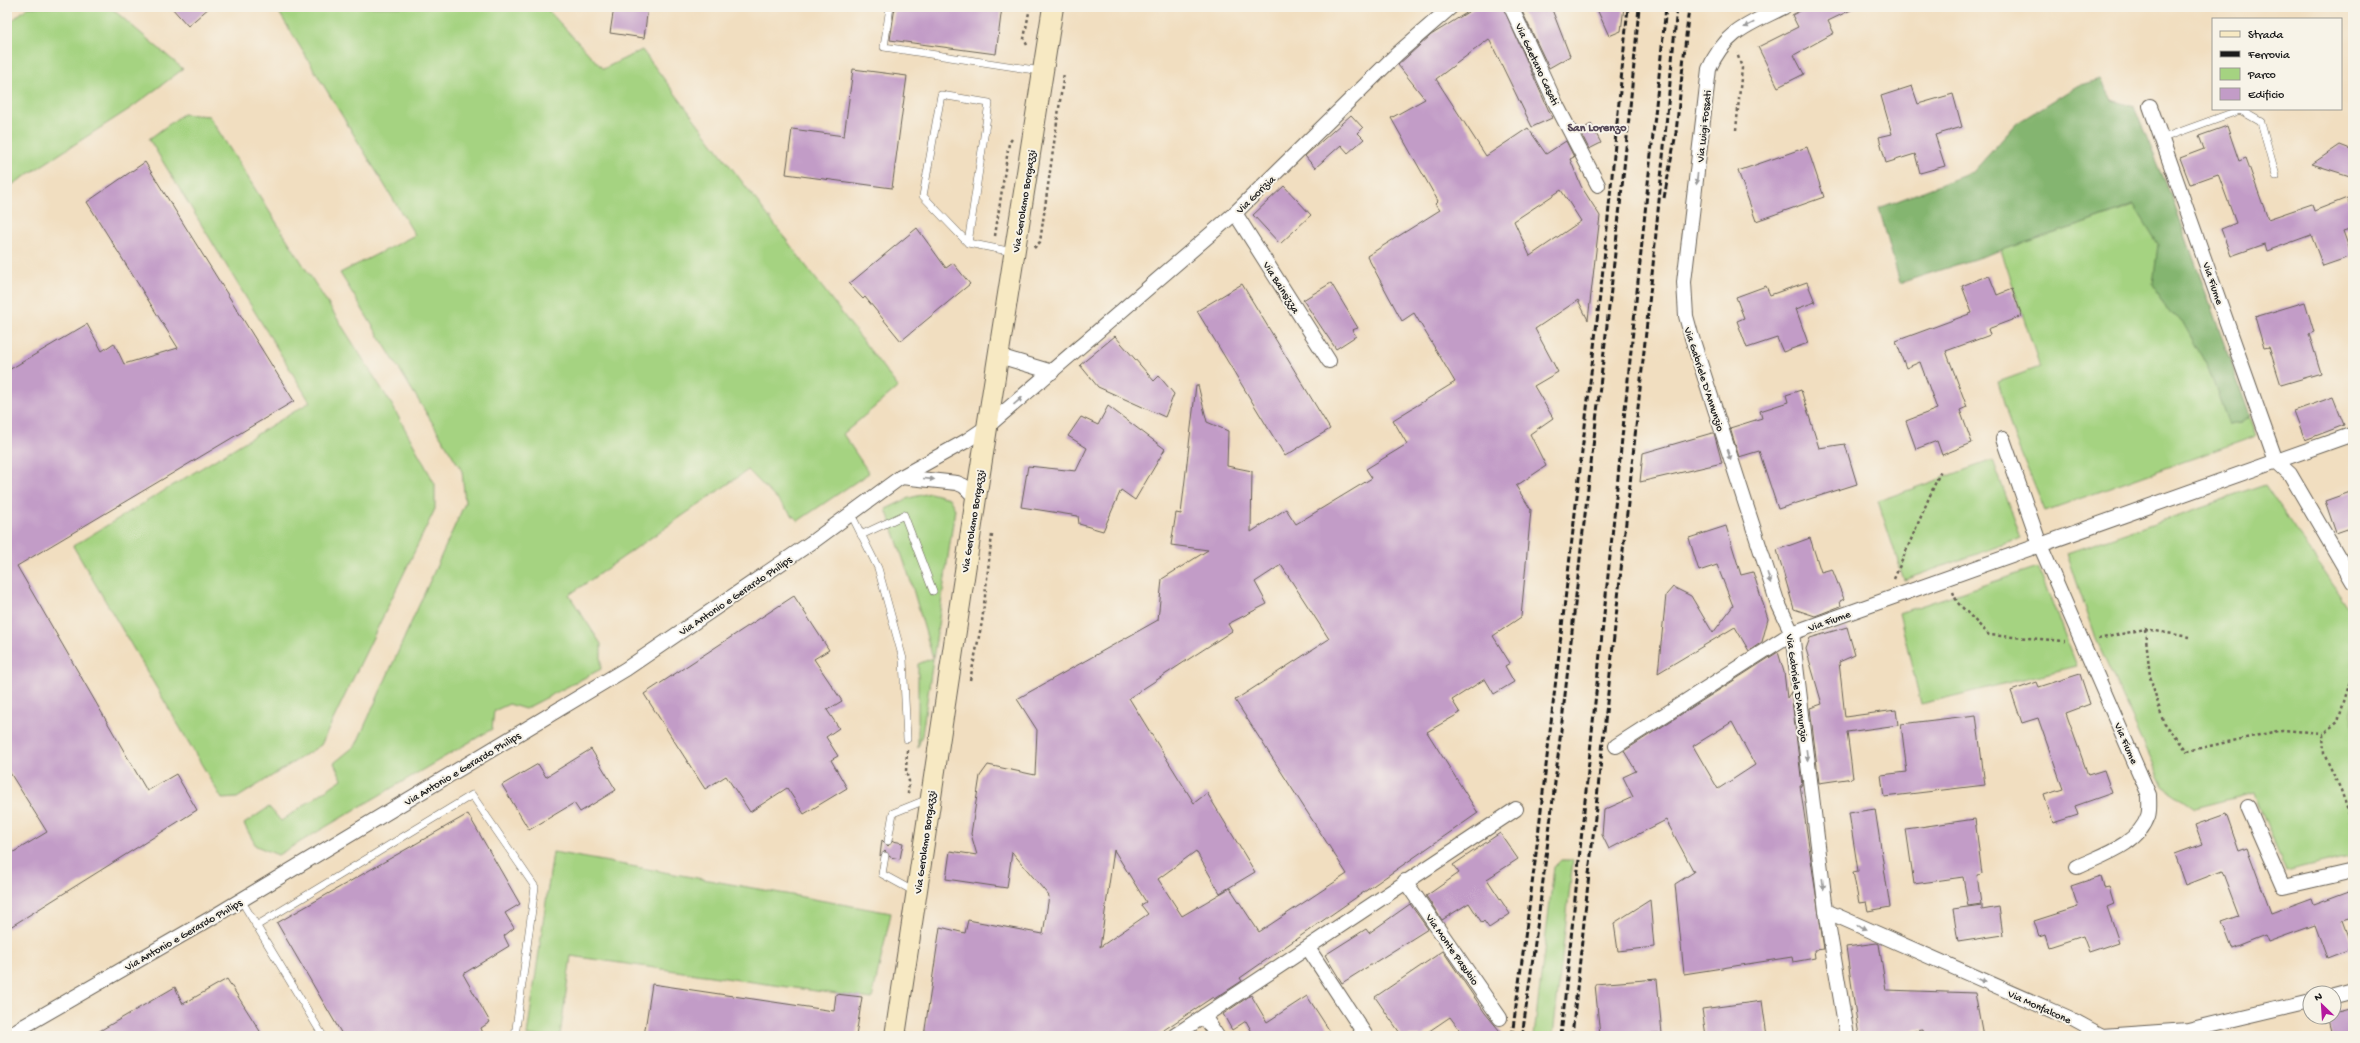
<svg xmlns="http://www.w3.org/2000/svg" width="2360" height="1043" viewBox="0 0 2360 1043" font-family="'Gochi Hand',sans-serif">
	<rect width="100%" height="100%" fill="#f7f3e8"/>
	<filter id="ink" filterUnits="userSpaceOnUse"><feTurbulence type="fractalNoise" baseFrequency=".025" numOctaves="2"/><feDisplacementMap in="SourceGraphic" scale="8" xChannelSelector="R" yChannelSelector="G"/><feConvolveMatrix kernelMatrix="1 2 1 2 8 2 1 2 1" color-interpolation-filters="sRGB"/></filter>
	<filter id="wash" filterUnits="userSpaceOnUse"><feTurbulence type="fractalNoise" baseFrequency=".012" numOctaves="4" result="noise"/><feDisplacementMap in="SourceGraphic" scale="16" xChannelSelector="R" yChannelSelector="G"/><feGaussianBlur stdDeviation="0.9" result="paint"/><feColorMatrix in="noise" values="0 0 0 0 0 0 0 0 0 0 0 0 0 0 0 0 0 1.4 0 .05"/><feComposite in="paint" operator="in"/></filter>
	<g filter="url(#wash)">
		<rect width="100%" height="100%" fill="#f1dec0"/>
		<!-- green -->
		<g fill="#a5d381" stroke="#60784e">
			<path d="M28,7h82l73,62 -52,39 -124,80v-163z"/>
			<path d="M280,7h265l58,62 39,-19 256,337 -55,47 26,39 -71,48 -50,-51 -179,125 32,49v25l-76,40 -16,-5 -15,7 -2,18 -214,126 -22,-9 -12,-22 25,-17 12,14 61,-42 -8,-16 22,-18 109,-242 -3,-32 -122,-198 75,-38 -138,-226z"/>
			<path d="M183,114l26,2 183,289 43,79v25l-114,236 -84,53 -15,1 -149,-253 237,-144 -161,-263z"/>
			<path d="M2170,193l86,243 -211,75 -32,-77 -15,-52 42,-15 -39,-117 85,-27z"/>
			<path d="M1993,460l28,78 -117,42 -26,-79z"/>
			<path d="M2265,485l88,129v242l-67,16 -32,-79 -59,15 -31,-21 -68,-148 -29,-86z"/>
			<path d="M930,493l19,5 6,11 -33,226 -4,12v-83l15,-6 -23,-79 -24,-70 23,-11z"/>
			<path d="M2038,567l39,99 -156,38 -22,-91z"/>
			<path d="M553,852l338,61 -19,86 -301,-43 -11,80h-33z"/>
			<path d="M1561,860h12l-20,176h-19l20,-169z"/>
		</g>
		<!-- forest -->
		<path fill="#84b56f" stroke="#506846" d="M2101,79l11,21 22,7 36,86 80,223 -9,7 -12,2 -21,-57 -16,-29 -10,-18 -15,-11 -14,-25 5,-41 -24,-39 -48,18 -186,60 -21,-75 94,-36 44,-49 60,-37z"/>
		<g id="blocks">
			<!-- building -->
			<g fill="#c29cc7" fill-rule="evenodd">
				<path d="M171,7h39l-22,19z"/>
				<path d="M614,7h34l-4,31 -34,-5z"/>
				<path d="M895,7h107l-6,47 -106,-14z"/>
				<path d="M1476,7h27l49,111 -20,9 -43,-88 -53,40 50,77 42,-28 18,26 20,-13 8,16 -4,2 11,27 19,30 -12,104 -10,-20 -43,29 23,43 -24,14 19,32 -23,16 16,32 -30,20 15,24 -10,107 -28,19 17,27 -5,3 9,16 -20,12 -9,-15 -33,21 8,13 -33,19 51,81 -238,165 2,3 -28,18 -1,-2 -58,39h-231l16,-109 25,6 3,-13 75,14 6,-38 -37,-44 -5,36 -61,-9 4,-28 27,4 -6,-21 9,-58 8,-11 47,10 2,-45 -20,-31 141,-79 4,-41 46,-29 -37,-5 5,-32 5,1 15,-129h2l9,37 21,9 -1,35 25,5 -1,61 35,-23 10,15 76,-46 -6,-9 41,-25 -14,-24 62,-38 -41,-69 -12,8 -35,-65 73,-46 -5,-6 3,-3 -47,-83 34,-19 -27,-34 33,-30zM1561,190l20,31 -51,35 -16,-35zM1281,565l48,74 -94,61 112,174 -88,58 -29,-44 -48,28 -24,-37 38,-28 24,42 35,-21 -48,-79 -13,10 -65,-105 103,-67 -4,-7 39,-20 -12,-22zM1114,850l32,52 -5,3 7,9 -48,33z"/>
				<path d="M1520,7h31l19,49 -21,12z"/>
				<path d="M1596,7h28l-3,24 -12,5z"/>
				<path d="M1808,7h49l-29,14 6,12 -40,22 10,19 -26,13 -20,-40 40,-20 -6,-12z"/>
				<path d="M853,69l54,7 -15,112 -106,-14 6,-45 52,7z"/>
				<path d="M1912,86l6,18 35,-10 9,33 -27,8 10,31 -25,7 -5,-19 -29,9 -7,-26 13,-3 -11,-38z"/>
				<path d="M1351,115l12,13 -5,5 6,6 -16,14 -7,-8 -26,23 -10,-12z"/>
				<path d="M1591,124l10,19 -12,6 -9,-18z"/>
				<path d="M2227,126l12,35 7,-3 22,61 44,-15 2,7 33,-13 6,17v13l-10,3 9,25 -29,10 -12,-31 -44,16 -2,-7 -34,12 -10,-27 15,-6 -18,-49 -28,10 -10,-26 24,-9 -5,-13z"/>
				<path d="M2340,145l13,5v27l-41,-13z"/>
				<path d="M1807,147l17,50 -68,24 -18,-50z"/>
				<path d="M145,162l149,239 -277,165 130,225 29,-17 21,36 -190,119v-73l40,-24 -40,-64v-397l80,-47 15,27 12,-8 10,21 54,-16 -91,-146z"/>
				<path d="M1284,186l27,29 -31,29 -27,-29z"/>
				<path d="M917,228l29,40 7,-5 17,21 -69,57 -36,-44 -2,2 -14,-15z"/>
				<path d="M1989,275l8,20 15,-6 10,27 -34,13 2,6 -44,16 21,56 -7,3 12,33 -30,12 -5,-14 -21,8 -10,-28 31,-12 -17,-47 -14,6 -10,-27 76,-28 -10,-27z"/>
				<path d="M1807,282l8,20 -19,7 12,34 -25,9 -6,-14 -30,10 -10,-27 7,-3 -8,-21 30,-11 4,9z"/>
				<path d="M1331,283l27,45 -6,2 4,6 -20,13 -33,-49z"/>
				<path d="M1242,284l88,145 -45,27 -88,-145z"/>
				<path d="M2305,302l9,30 -5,2 12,39 -40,12 -12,-38 -5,1 -9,-31z"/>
				<path d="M1115,336l39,45 5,-5 15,18 -9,23 -67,-30 -18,-22z"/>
				<path d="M1801,390l18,58 26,-4 12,40 -79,25 -19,-58 -20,6 -9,-29 32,-10 -2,-7 28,-9 -2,-7z"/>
				<path d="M2333,397l11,28 -39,15 -11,-29z"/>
				<path d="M1108,406l57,43 -30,51 -14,-10 -18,41 -24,-7 -1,-8 -57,-9 7,-41 48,5 11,-23 -19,-12 13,-19 17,8z"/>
				<path d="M1712,433h2l8,30 -82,19 3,-29z"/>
				<path d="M2353,491v36l-17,6 -11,-32z"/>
				<path d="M1726,526l15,49 12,-3 15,47 -6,23 -13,9 -14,-24 -77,46 8,-78 7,-8 18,9 22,37 20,-27 -16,-41 -18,6 -10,-33z"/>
				<path d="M1810,538l11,34 11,-3 12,30 -4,2 1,5 -26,10 -21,-7 -17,-59z"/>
				<path d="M794,596l35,54 -15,9 28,42 -15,9 12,18 -13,9 12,19 -7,4 16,28 -43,26 -17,-26 -37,24 -24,-36 -21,13 -61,-95z"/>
				<path d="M1847,627l8,28 -16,7 6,55 51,-7 2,15 -51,7 6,46 -34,5 -9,-75 12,-4 -16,-55 4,-11z"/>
				<path d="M1778,652l6,20 3,26 4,-6 11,93h-2l24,164 -10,1 1,8 -22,4 -1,-5 -108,17 -9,-90 19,-12 -28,-52 -57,29 -7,-14 2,-25 29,-13 -10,-20 13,-6 -12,-20zM1732,722l23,43 -37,24 -25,-43z"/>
				<path d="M2080,674l10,30 -24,9 22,62 16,-5 8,23 -37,13 3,9 -25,8 -9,-28 19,-6 -25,-71 -16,5 -11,-32 26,-9 2,5z"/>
				<path d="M1976,715l9,70 -101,12 -3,-22 26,-3 -6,-48z"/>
				<path d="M591,749l25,41 -36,22 -6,-9 -45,27 -27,-45 36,-21 8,13z"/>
				<path d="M1875,809l15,98 -22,4 -2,-9 -7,1 -6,-31 5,-1 -9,-58z"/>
				<path d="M468,814l52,90 -15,9 9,15 -10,8 5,10 -46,28 27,48 -9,6 3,8h-141l-66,-113z"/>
				<path d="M2226,814l13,37 8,-3 24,65 41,-15 2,6 35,-13 4,11v15l-10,3 10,28 -26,10 -12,-33 -47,17 -3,-7 -33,13 -10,-26 17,-6 -17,-45 -36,14 -11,-31 27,-10 -7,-19z"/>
				<path d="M1975,819l7,55 -5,1 4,29 -13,2 -5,-29 -49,7 -8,-55z"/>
				<path d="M1500,833l18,26 -31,20 23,35 -21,14 -5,-7 -2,2 -13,-20 -27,17 -16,-24 33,-23 -6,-8z"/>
				<path d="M882,840l6,6 5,-5 10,2 -3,16 -10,-2 -5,-6 -5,5z"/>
				<path d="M2101,876l3,12 5,-1 5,17 -7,3 12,35 -30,10 -6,-16 -34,11 -4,-13 -6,2 -5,-15 44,-14 -7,-21z"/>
				<path d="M1650,900l4,47 -36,4 -4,-28z"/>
				<path d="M1410,904l18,25 -86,54 -17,-28 41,-26 3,4z"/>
				<path d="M1982,905v5l17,-3 4,28 -45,7 -5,-33z"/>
				<path d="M1877,943l2,1 7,46 89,3 8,43h-59l-1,-7 -46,7h-18l-13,-89z"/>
				<path d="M1443,951l42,62 19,23h-40l-14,-19 -28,19h-20l-27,-39z"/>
				<path d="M227,979l36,57h-172l84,-49 8,17z"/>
				<path d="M1657,979l5,55 -62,2 -5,-52z"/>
				<path d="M652,984l182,27 2,-17 26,3 -6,39h-212z"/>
				<path d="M1251,995l16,27 40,-26 26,40h-87l6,-4 -6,-11 -14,9 -9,-16z"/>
				<path d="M1762,1001l5,35h-61l-4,-27z"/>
				<path d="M2353,1008v20l-4,1 2,7h-19l-5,-19h7v-4z"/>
			</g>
		</g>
	</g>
	<g filter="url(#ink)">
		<use href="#blocks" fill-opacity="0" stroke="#676055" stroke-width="1"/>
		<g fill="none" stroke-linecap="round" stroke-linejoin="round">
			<!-- lane casing -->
			<g stroke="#676055" stroke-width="8">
				<g id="lane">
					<path d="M890,7l-6,40 157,24"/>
					<path d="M2163,138l77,-28 21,12 15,54"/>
					<path d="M968,243l21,-140 -48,-8 -18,101 45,47 45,9"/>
					<path d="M851,514l27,54 25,91 4,80"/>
					<path d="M861,535l43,-20 29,76"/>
					<path d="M888,841l5,-28 35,-14"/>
					<path d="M885,856l-3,18 33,18"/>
					<path d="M241,900l82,136"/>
					<path d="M256,926l216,-131 63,92 -20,149"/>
				</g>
			</g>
			<!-- street casing -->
			<g stroke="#676055" stroke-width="16">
				<g id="street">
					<path d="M1511,7l46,99 41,79"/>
					<path d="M1784,7c-34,17 -59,24 -75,62l-25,213 2,34 6,22 85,263 15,32 34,278 21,125"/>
					<path d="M2150,106l126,355 14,13 63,108"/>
					<path d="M1235,213l94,148"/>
					<path d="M999,356l53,16"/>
					<path d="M2003,439l37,106 109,250c0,6 1,15 -1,21 -10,29 -46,39 -71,51"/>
					<path d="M901,477l56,6 7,3 12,12"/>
					<path d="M1616,746l176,-113 561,-199"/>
					<path d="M2248,807l35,80 70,-16"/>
					<path d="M1405,881l95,137"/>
					<path d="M1826,911l243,107 33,18 86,-6 122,-29"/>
					<path d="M1308,948l58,88"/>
					<path d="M2334,996l19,-5"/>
					<path d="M1204,1016l13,20"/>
					<path d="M7,1036l201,-116 418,-251 189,-129 86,-63 65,-36 22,-15 247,-213 162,-159 54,-47"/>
					<path d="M1174,1036l342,-227"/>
				</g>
			</g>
			<!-- secondary casing -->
			<g stroke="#676055" stroke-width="22">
				<path id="secondary" d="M895,1036l81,-538 77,-491"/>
			</g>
			<!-- path -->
			<g stroke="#676055" stroke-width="2.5" stroke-dasharray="3 3" stroke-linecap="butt">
				<path d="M1027,45l-3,-6 6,-32"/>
				<path d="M1736,130l6,-62 -5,-15"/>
				<path d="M995,236l14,-93 3,-4"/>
				<path d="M1034,248l6,-6 24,-169"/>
				<path d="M1894,579l47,-109"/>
				<path d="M1953,592l4,10 32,33 76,6"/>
				<path d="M2145,629l5,47 13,45 24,30 95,-21 41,3"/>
				<path d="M2098,639l47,-10 44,8"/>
				<path d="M2353,671l-15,51 -15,11 1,21 17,36 12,36"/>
				<path d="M970,680l12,-58 10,-87"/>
				<path d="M907,750l-1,22 3,9 -1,13"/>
			</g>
			<!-- lane -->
			<use href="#lane" stroke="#fff" stroke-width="7"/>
			<!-- street -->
			<use href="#street" stroke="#fff" stroke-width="14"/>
			<!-- secondary -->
			<use href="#secondary" stroke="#f7e9c3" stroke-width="20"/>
			<!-- rail -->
			<g stroke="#1c1c1c" stroke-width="3" stroke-dasharray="6 3" stroke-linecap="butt">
				<path d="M1664,198l12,-65 13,-126"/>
				<path d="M1512,1036l23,-174 69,-602 24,-253"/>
				<path d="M1522,1036c24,-165 42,-330 60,-496 21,-178 42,-355 57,-533"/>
				<path d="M1561,1036l105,-1029"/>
				<path d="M1572,1036l81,-771 24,-258"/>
			</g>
		</g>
		<!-- one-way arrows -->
		<defs><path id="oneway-solid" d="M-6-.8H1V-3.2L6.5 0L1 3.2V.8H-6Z"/></defs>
		<g fill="#999">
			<use href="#oneway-solid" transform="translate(1749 25) rotate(153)"/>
			<use href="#oneway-solid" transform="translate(1697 179) rotate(96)"/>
			<use href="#oneway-solid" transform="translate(1018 401) rotate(-41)"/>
			<use href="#oneway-solid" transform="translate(1729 455) rotate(72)"/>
			<use href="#oneway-solid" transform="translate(929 479) rotate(5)"/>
			<use href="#oneway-solid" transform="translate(1769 578) rotate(72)"/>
			<use href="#oneway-solid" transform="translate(1807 755) rotate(83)"/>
			<use href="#oneway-solid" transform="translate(1823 884) rotate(83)"/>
			<use href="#oneway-solid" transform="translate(1862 927) rotate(24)"/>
			<use href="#oneway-solid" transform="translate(1981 980) rotate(24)"/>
		</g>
	</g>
	<g text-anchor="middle" stroke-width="4" stroke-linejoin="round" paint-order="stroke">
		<!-- street labels -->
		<g font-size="11" fill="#1c1c1c" stroke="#f7f3e8">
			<text transform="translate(1538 64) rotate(65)" y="4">Via Gaetano Casati</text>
			<text transform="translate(1703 126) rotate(-84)" y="4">Via Luigi Fossati</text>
			<text transform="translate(1255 194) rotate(-44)" y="4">Via Gorizia</text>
			<text transform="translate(1023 201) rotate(-81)" y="4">Via Gerolamo Borgazzi</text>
			<text transform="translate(2214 283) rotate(71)" y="4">Via Fiume</text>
			<text transform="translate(1282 287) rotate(58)" y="4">Via Bainsizza</text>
			<text transform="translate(1705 379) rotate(72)" y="4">Via Gabriele D'Annunzio</text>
			<text transform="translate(972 521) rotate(-81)" y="4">Via Gerolamo Borgazzi</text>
			<text transform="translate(735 595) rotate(-34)" y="4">Via Antonio e Gerardo Philips</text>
			<text transform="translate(1829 620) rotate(-20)" y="4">Via Fiume</text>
			<text transform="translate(1798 688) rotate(82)" y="4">Via Gabriele D'Annunzio</text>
			<text transform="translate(2127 743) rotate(66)" y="4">Via Fiume</text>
			<text transform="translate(462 768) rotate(-31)" y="4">Via Antonio e Gerardo Philips</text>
			<text transform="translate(924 842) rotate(-82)" y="4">Via Gerolamo Borgazzi</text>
			<text transform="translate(183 934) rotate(-30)" y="4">Via Antonio e Gerardo Philips</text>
			<text transform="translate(1453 949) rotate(55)" y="4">Via Monte Pasubio</text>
			<text transform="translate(2040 1006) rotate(24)" y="4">Via Monfalcone</text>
		</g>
		<!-- neighbourhood labels -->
		<g font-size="12" font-weight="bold" fill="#564958" stroke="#f7f3e8">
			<text x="1597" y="131">San Lorenzo</text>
		</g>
	</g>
	<!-- margin -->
	<rect width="2360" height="1043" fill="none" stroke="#f7f3e8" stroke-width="24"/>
	<!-- legend -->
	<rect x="2212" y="18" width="130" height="92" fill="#f7f3e8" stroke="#9f9d96"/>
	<rect x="2220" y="31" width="20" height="6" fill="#f7e9c3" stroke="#9f9d96"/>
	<text x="2248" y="38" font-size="12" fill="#1c1c1c">Strada</text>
	<rect x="2220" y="51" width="20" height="6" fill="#1c1c1c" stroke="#9f9d96"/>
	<text x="2248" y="58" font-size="12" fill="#1c1c1c">Ferrovia</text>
	<rect x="2220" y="68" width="20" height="12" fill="#a5d381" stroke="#9f9d96"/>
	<text x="2248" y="78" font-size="12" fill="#1c1c1c">Parco</text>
	<rect x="2220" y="88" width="20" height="12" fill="#c29cc7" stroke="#9f9d96"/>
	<text x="2248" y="98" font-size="12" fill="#1c1c1c">Edificio</text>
	<!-- north arrow -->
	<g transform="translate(2322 1005) rotate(335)"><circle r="19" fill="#f7f3e8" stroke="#9f9d96"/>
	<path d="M0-3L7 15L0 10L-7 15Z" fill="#b5179e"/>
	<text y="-6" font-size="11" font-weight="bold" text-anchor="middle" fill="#1c1c1c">N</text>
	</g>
</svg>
